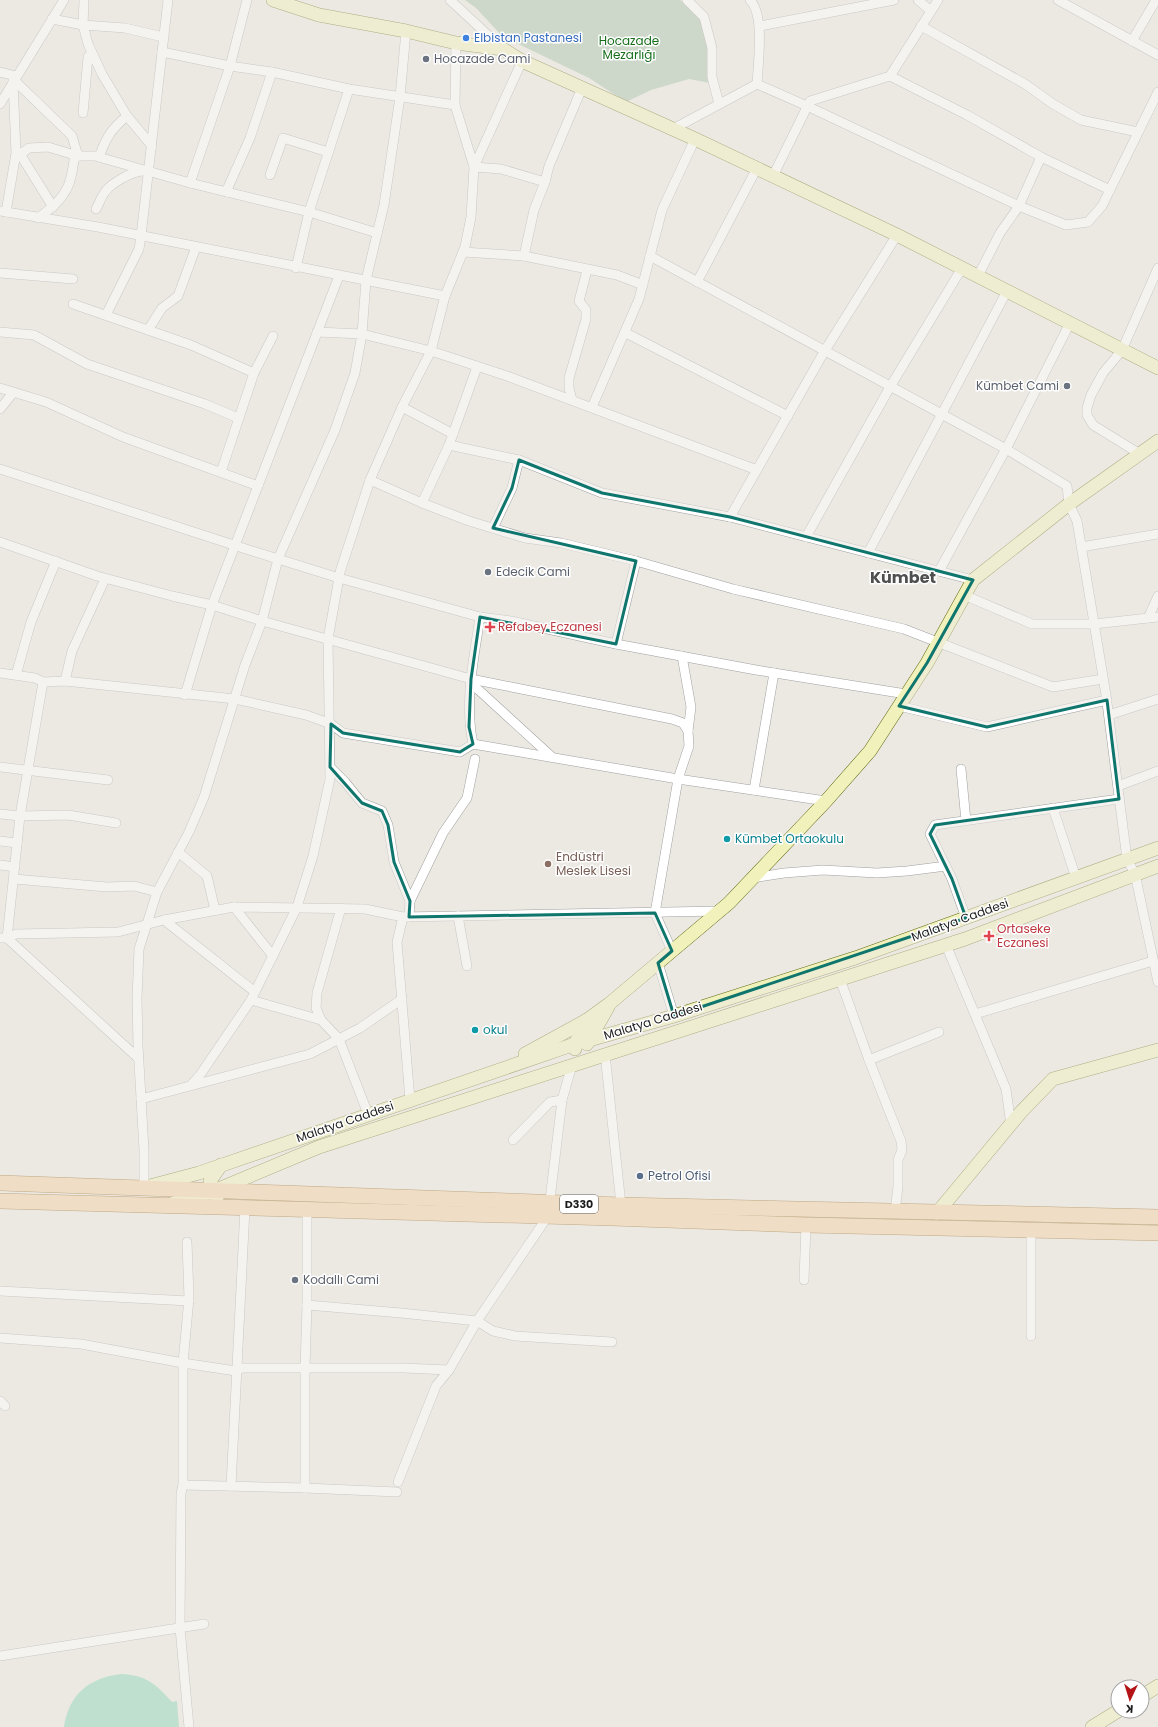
<svg xmlns="http://www.w3.org/2000/svg" width="1158" height="1727" viewBox="0 0 1158 1727" font-family="Poppins,sans-serif">
	<rect width="100%" height="100%" fill="#ece9e3"/>
	<!-- cemetery -->
	<path fill="#a6c3aa" d="M465,0h215l25,20 9,35 -4,28 -21,-4 -38,11 -25,12 -37,-24 -87,-42 -26,-28z"/>
	<!-- pitch -->
	<path fill="#88d4b5" d="M121,1674c25,1 35,10 51,28l5,-1 2,26h-115c5,-33 25,-49 57,-53z"/>
	<g fill="none" stroke-linecap="round" stroke-linejoin="round">
		<!-- street casing -->
		<g stroke="#a0a0a0" stroke-width="10">
			<g id="street">
				<path d="M84,0l-1,25 5,19 14,30 25,42 25,30"/>
				<path d="M450,0l53,49"/>
				<path d="M687,0l17,17 8,31v29l7,27"/>
				<path d="M750,0c15,15 8,64 7,84"/>
				<path d="M918,0l13,11"/>
				<path d="M1058,0l100,55"/>
				<path d="M52,19l31,6 42,3 38,9"/>
				<path d="M760,26l134,-26"/>
				<path d="M921,26l104,58 28,20 28,16 57,12"/>
				<path d="M406,31l-6,66 -16,108 -18,75 -4,54 69,17 76,25 250,94"/>
				<path d="M1132,41l24,-41"/>
				<path d="M456,43l-1,62 19,62 27,2 44,13"/>
				<path d="M162,52l68,14 42,6 77,17 106,16"/>
				<path d="M0,72l16,4"/>
				<path d="M890,76l77,39 74,42 69,33"/>
				<path d="M14,80l58,56 6,20"/>
				<path d="M0,104l64,-104"/>
				<path d="M83,113l5,-56 4,-4"/>
				<path d="M673,129l84,-45 50,22 212,100 47,19 22,-3 14,-16 56,-114"/>
				<path d="M20,154l33,53"/>
				<path d="M16,157l13,-9 19,-1 30,9"/>
				<path d="M99,157c7,-19 12,-28 28,-41"/>
				<path d="M270,175l13,-37 45,14"/>
				<path d="M773,176l37,-75 80,-25 48,-76"/>
				<path d="M190,183l40,-117 17,-66"/>
				<path d="M226,192l24,-54 22,-66"/>
				<path d="M96,209c3,-5 5,-12 9,-17 6,-9 28,-21 38,-21"/>
				<path d="M0,211l98,16 347,69"/>
				<path d="M6,212l10,-59 -3,-72"/>
				<path d="M38,218c14,-10 29,-22 33,-41 2,-7 2,-14 4,-21h20l95,27 119,29 68,21"/>
				<path d="M463,252l61,4 93,19 26,10"/>
				<path d="M524,256l10,-46 11,-28 4,-16 33,-78"/>
				<path d="M650,256l356,193 61,37 2,18 8,17 29,174 21,164 8,15 23,108"/>
				<path d="M296,268l13,-56 40,-123"/>
				<path d="M0,273l73,6"/>
				<path d="M978,276l22,-43 19,-27 22,-49"/>
				<path d="M697,282l60,-114"/>
				<path d="M73,304l118,41 63,28"/>
				<path d="M106,315l33,-66 2,-13 27,-236"/>
				<path d="M148,330l14,-22 16,-12 18,-49"/>
				<path d="M0,332l34,3 53,29 118,40 33,14"/>
				<path d="M626,333l162,83"/>
				<path d="M0,388l46,14 77,35 135,49"/>
				<path d="M572,400l-3,-12v-10l17,-59v-9l-7,-9 8,-31"/>
				<path d="M402,407l51,27"/>
				<path d="M592,407l47,-108 23,-89 33,-71"/>
				<path d="M0,409l13,-16"/>
				<path d="M449,445l70,15 83,33 128,24 243,63"/>
				<path d="M1140,454l-47,-29 -6,-10v-7l4,-13 12,-22 19,-23 36,-82"/>
				<path d="M0,469l249,81 90,28 141,39 31,4 105,23 140,26 150,24"/>
				<path d="M221,472l33,-99 19,-37"/>
				<path d="M370,480l52,23 47,18 56,17 36,5 75,18 97,28 171,40 149,58 50,-8"/>
				<path d="M422,503l27,-58 28,-78"/>
				<path d="M730,517l94,-165 73,-117"/>
				<path d="M493,528l19,-40 7,-28"/>
				<path d="M806,537l84,-150 72,-119"/>
				<path d="M0,542l97,34 75,20 40,9 50,16 209,58 201,40 11,4 5,8 1,15 -11,33 -23,134 17,38"/>
				<path d="M1081,547l77,-13"/>
				<path d="M868,553l139,-262"/>
				<path d="M939,571l67,-122 64,-126"/>
				<path d="M964,595l68,29h62l64,-7"/>
				<path d="M1148,618l10,-22"/>
				<path d="M616,644l20,-83"/>
				<path d="M682,656l9,51 -3,24"/>
				<path d="M0,673l35,5 8,4 22,-1 170,18 71,16 25,9 12,9 117,19 13,-8 205,35 148,22"/>
				<path d="M16,675l15,-53 25,-61"/>
				<path d="M65,681l7,-30 33,-72"/>
				<path d="M43,682l-23,134 -13,122 131,120"/>
				<path d="M471,683l81,74"/>
				<path d="M185,695l27,-90 127,-329"/>
				<path d="M899,706l88,21 120,-27"/>
				<path d="M1109,715l49,-16"/>
				<path d="M473,744c-9,-42 1,-86 7,-127"/>
				<path d="M0,767l108,13"/>
				<path d="M330,767l15,15 17,21 20,8 6,14 6,37 16,39 -1,16"/>
				<path d="M961,769l5,52"/>
				<path d="M1118,786l40,-15"/>
				<path d="M754,790l20,-117"/>
				<path d="M1053,808l23,70"/>
				<path d="M0,814l20,2 48,-1 48,8"/>
				<path d="M0,841l17,2"/>
				<path d="M178,852l29,24 8,34"/>
				<path d="M0,865l15,2"/>
				<path d="M753,878l31,-5 39,-3 54,3 30,-2 39,-5"/>
				<path d="M14,879l93,8 27,-1 23,6"/>
				<path d="M410,901l33,-68 24,-35 8,-39"/>
				<path d="M234,907l39,49"/>
				<path d="M341,908l-24,85 -1,15 5,12 18,19 29,75"/>
				<path d="M458,916l9,50"/>
				<path d="M403,917l-6,25 13,158"/>
				<path d="M966,918l-14,-39 -22,-45 5,-9 184,-26"/>
				<path d="M164,920l91,72"/>
				<path d="M0,938h7l9,-4 102,-2 46,-12 70,-13 131,2 38,8 317,-6"/>
				<path d="M946,945l60,144 5,36"/>
				<path d="M658,963l16,53"/>
				<path d="M840,979l29,81 32,81 1,9 -4,10v26l-3,26"/>
				<path d="M251,1000l70,20"/>
				<path d="M975,1014l178,-53"/>
				<path d="M605,1054l16,151"/>
				<path d="M869,1060l70,-28"/>
				<path d="M191,1085l9,-10 51,-75 46,-93 16,-51 17,-77 -2,-140 12,-67 30,-92 32,-73 29,-56 14,-55 20,-49 6,-30 3,-50 48,-106"/>
				<path d="M141,1099l169,-45 50,-26 42,-29"/>
				<path d="M513,1140l37,-38 12,-2"/>
				<path d="M144,1187v-37l-6,-104 -1,-48 2,-49 18,-57 32,-60 15,-35 41,-132 17,-44 16,-62 57,-129 20,-57 7,-39 -45,-2"/>
				<path d="M307,1210v95l94,8 76,8 16,10 22,5 97,6"/>
				<path d="M187,1242l2,56 -6,65v122l122,3"/>
				<path d="M804,1280l2,-55"/>
				<path d="M0,1291l189,10"/>
				<path d="M307,1305l-2,63v120l92,4"/>
				<path d="M1031,1336v-106"/>
				<path d="M0,1338l81,6 102,19 53,8 6,-3h162l45,2"/>
				<path d="M0,1401l5,5"/>
				<path d="M398,1482l38,-96 13,-16 28,-49 71,-105 14,-116 10,-35"/>
				<path d="M183,1485l-2,8 -1,135 9,99"/>
				<path d="M231,1486l14,-278"/>
				<path d="M0,1656l204,-32"/>
			</g>
		</g>
		<!-- secondary casing -->
		<g stroke="#5f670f" stroke-width="14">
			<g id="secondary">
				<path d="M273,0l46,15 87,16 50,12 47,6 19,12 173,78 202,96 261,133"/>
				<path d="M587,1044l21,-37"/>
				<path d="M575,1049v-5l12,-24 22,-16 120,-101 97,-102 44,-50 57,-88 46,-83 96,-76 89,-63"/>
				<path d="M525,1054l62,-34"/>
				<path d="M150,1186l49,-13 376,-129 99,-28 181,-58 303,-110"/>
				<path d="M217,1199l-7,-18 11,-16"/>
				<path d="M171,1204l43,-13 105,-44 646,-208 193,-73"/>
				<path d="M937,1213l84,-101 32,-33 105,-29"/>
				<path d="M1142,1696l16,-10"/>
				<path d="M1092,1727l26,-16"/>
			</g>
		</g>
		<!-- primary casing -->
		<g stroke="#865b0f" stroke-width="16">
			<g id="primary">
				<path d="M0,1183l621,22 537,12"/>
				<path d="M0,1201l612,17 194,7 352,8"/>
			</g>
		</g>
		<!-- street -->
		<use href="#street" stroke="#fff" stroke-width="9"/>
		<!-- secondary -->
		<use href="#secondary" stroke="#f1f2bb" stroke-width="13"/>
		<!-- primary -->
		<use href="#primary" stroke="#f2cea2" stroke-width="15"/>
	</g>
	<!-- marked area -->
	<path d="M0 0H1158V1727H0ZM519,460l83,33 128,24 243,63 -46,83 -28,43 88,21 120,-27 12,99 -184,26 -5,9 22,45 14,39 -292,98 -16,-53 14,-12 -17,-38 -246,4 1,-16 -16,-39 -6,-37 -6,-14 -20,-8 -32,-36 1,-43 12,9 117,19 13,-8 -4,-17 2,-48 9,-62 136,27 20,-83 -143,-33 19,-40z" fill="#ece9e3" fill-opacity=".55" fill-rule="evenodd"/>
	<path fill="none" stroke="#0f766e" stroke-width="3" stroke-linejoin="round" d="M519,460l83,33 128,24 243,63 -46,83 -28,43 88,21 120,-27 12,99 -184,26 -5,9 22,45 14,39 -292,98 -16,-53 14,-12 -17,-38 -246,4 1,-16 -16,-39 -6,-37 -6,-14 -20,-8 -32,-36 1,-43 12,9 117,19 13,-8 -4,-17 2,-48 9,-62 136,27 20,-83 -143,-33 19,-40z"/>
	<!-- markers -->
	<circle fill="#3f7fe0" stroke="#fff" stroke-width="1.5" cx="466" cy="38" r="4"/>
	<g fill="#6b7280" stroke="#fff" stroke-width="1.5">
		<circle cx="426" cy="59" r="4"/>
		<circle cx="1067" cy="386" r="4"/>
		<circle cx="488" cy="572" r="4"/>
		<circle cx="295" cy="1280" r="4"/>
	</g>
	<g fill="#e0444e" stroke="#fff" stroke-width="1.5">
		<path d="M488 621h4v4h4v4h-4v4h-4v-4h-4v-4h4z"/>
		<path d="M987 930h4v4h4v4h-4v4h-4v-4h-4v-4h4z"/>
	</g>
	<g fill="#0f9aa8" stroke="#fff" stroke-width="1.5">
		<circle cx="727" cy="839" r="4"/>
		<circle cx="475" cy="1030" r="4"/>
	</g>
	<circle fill="#8d6e63" stroke="#fff" stroke-width="1.5" cx="548" cy="864" r="4"/>
	<circle fill="#5c6f8a" stroke="#fff" stroke-width="1.5" cx="640" cy="1176" r="4"/>
	<g text-anchor="middle" stroke-width="3" stroke-linejoin="round" paint-order="stroke">
		<!-- shield labels -->
		<rect fill="#fff" stroke="#606060" stroke-width="1" x="560" y="1195" width="38" height="18" rx="3"/>
		<g font-size="11" font-weight="bold" fill="#1c1c1c">
			<text x="579" y="1208">D330</text>
		</g>
		<!-- shop labels -->
		<g font-size="12" fill="#366cbe" stroke="#fff" text-anchor="start">
			<text x="474" y="42">Elbistan Pastanesi</text>
		</g>
		<!-- park labels -->
		<g font-size="12" fill="#166e1b" stroke="#fff">
			<text x="629" y="45">Hocazade<tspan x="629" dy="14">Mezarlığı</tspan></text>
		</g>
		<!-- worship labels -->
		<g font-size="12" fill="#5b616d" stroke="#fff" text-anchor="start">
			<text x="434" y="63">Hocazade Cami</text>
			<text x="1059" y="390" text-anchor="end">Kümbet Cami</text>
			<text x="496" y="576">Edecik Cami</text>
			<text x="303" y="1284">Kodallı Cami</text>
		</g>
		<!-- health labels -->
		<g font-size="12" fill="#be3a42" stroke="#fff" text-anchor="start">
			<text x="498" y="631">Refabey Eczanesi</text>
			<text x="997" y="933">Ortaseke<tspan x="997" dy="14">Eczanesi</tspan></text>
		</g>
		<!-- culture labels -->
		<g font-size="12" fill="#0d838f" stroke="#fff" text-anchor="start">
			<text x="735" y="843">Kümbet Ortaokulu</text>
			<text x="483" y="1034">okul</text>
		</g>
		<!-- education labels -->
		<g font-size="12" fill="#785e54" stroke="#fff" text-anchor="start">
			<text x="556" y="861">Endüstri<tspan x="556" dy="14">Meslek Lisesi</tspan></text>
		</g>
		<!-- street labels -->
		<g font-size="12" fill="#1c1c1c" stroke="#fff">
			<text transform="translate(960 920) rotate(-20)" y="4">Malatya Caddesi</text>
			<text transform="translate(653 1021) rotate(-17)" y="4">Malatya Caddesi</text>
			<text transform="translate(345 1122) rotate(-19)" y="4">Malatya Caddesi</text>
		</g>
		<!-- service labels -->
		<g font-size="12" fill="#4e5e75" stroke="#fff" text-anchor="start">
			<text x="648" y="1180">Petrol Ofisi</text>
		</g>
		<!-- district labels -->
		<g font-size="16" font-weight="bold" fill="#4f4f4f" stroke="#fff">
			<text x="903" y="583">Kümbet</text>
		</g>
	</g>
	<!-- north arrow -->
	<g transform="translate(1130 1699) rotate(184)"><circle r="19" fill="#ffffff" stroke="#a4a4a4"/>
	<path d="M0-3L7 15L0 10L-7 15Z" fill="#b41417"/>
	<text y="-6" font-size="11" font-weight="bold" text-anchor="middle" fill="#1c1c1c">K</text>
	</g>
</svg>
